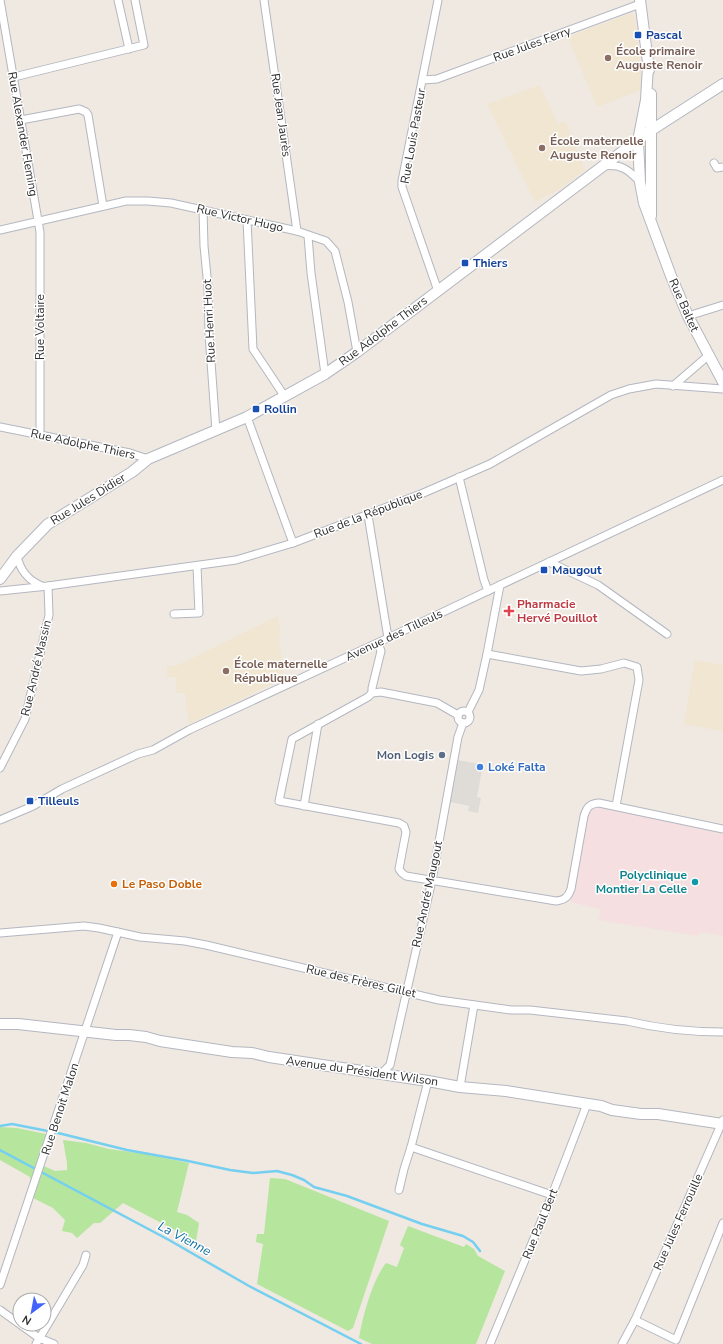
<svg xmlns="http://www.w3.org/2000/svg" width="723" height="1344" viewBox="0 0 723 1344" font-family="'Nunito Sans',sans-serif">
	<rect width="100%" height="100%" fill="#efe9e1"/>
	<!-- education -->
	<g fill="#f0e6d1">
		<path d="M631,13l4,4 8,72 -46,18 -29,-70z"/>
		<path d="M540,85l18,39 6,-3 3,4 18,45 -25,19 -25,13 -48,-98z"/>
		<path d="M278,616l3,18 -3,1 7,43 -96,46 -4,-31h-9v-16h-9v-11h9z"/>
		<path d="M695,660l28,5v66l-39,-7z"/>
	</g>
	<!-- medical -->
	<path fill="#f5dfe0" d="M600,807l123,27v102l-22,-4 -4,4 -98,-16 2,-11 -31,-7 4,-9 14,-83 4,-2z"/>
	<!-- green -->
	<g fill="#b6e59e">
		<path d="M0,1127l17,1 29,6 -9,29 18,8 12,-1v-7l-4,-23 23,3 23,6 36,5 44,9 -12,49 10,3 12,8 -3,18 -73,-38 -23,20h-6l-17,15 -5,-5 -10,-2 3,-11 -12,-12 -20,-10 -3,-21 -30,-17z"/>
		<path d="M270,1178l15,1 104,42 -36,107 -5,3 -91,-47 6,-40 -7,-2 1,-8h7z"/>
		<path d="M408,1226l56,21 2,-3 8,5 4,7 27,15 -29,73h-104l-13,-6c4,-23 13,-57 27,-75l11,4 7,-19 -4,-3z"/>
	</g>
	<!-- plaza -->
	<path fill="#dfdcd8" d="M458,760l21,4 -1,5 4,1 -5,27 4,1 -3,15 -10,-2 1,-5 -19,-4z"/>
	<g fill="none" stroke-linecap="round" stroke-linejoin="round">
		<!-- stream -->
		<g stroke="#75cff0" stroke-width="2.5">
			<path d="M0,1126l12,-2 46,9 69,17 61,11 42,9 23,3 24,-2 15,4 12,5 10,7 33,9 75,28 41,12 10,6 7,9"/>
			<path d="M0,1150l169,90 80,46 112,58"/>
		</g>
		<!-- street casing -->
		<g stroke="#b4b7c1" stroke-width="9">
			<g id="street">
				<path d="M0,0l40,232v202"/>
				<path d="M118,0l11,49"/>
				<path d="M264,0l33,231"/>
				<path d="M14,77l130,-32 -9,-45"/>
				<path d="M423,80l14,-1 203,-75"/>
				<path d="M21,120l58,-11 7,3 2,3 15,91"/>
				<path d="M714,163l3,5 6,-1"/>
				<path d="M603,166c18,-2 25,3 37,16"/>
				<path d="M203,210l1,36 4,41 1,47 7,97"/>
				<path d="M247,220l6,129 32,48"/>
				<path d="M0,230l126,-29h22l23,2 126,28 29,10 9,10 13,51 9,50"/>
				<path d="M308,236l3,37 14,101"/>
				<path d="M438,291l-36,-104v-6l36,-181"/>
				<path d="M688,316l35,-11"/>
				<path d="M673,386l36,-31"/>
				<path d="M247,417l46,126"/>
				<path d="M0,427l130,26 18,6"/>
				<path d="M459,477l25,103 4,11"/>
				<path d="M368,515l20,123"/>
				<path d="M17,556c3,14 12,25 25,30"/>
				<path d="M549,562l49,23 69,49"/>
				<path d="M0,591l48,-5 188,-26 57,-17 128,-49 69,-30 121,-69 18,-6 27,-5 67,5"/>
				<path d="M174,614l25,-1 -2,-47"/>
				<path d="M487,654l94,17 20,-2 23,-6 13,4 2,13 -23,126"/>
				<path d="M372,693v-5l9,-37 -3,-8"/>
				<circle cx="464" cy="717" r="6"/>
				<path d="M468,712l11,-22 8,-36 13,-69"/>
				<path d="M458,715l-21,-12 -56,-11 -9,1 -4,4 -76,42 -13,62 120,22 5,3 2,6 -7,37 3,4 4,3 150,25c9,-1 12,-4 15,-12l13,-73c3,-9 5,-12 15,-13l124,26"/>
				<path d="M0,768l25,-49 24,-104 -1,-29"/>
				<path d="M304,806l14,-82"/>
				<path d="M0,820l33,-14 29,-17 76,-35 15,-4 36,-20 199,-92 335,-158"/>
				<path d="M0,933l84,-7 15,2 41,9 45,4 21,4 233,55 72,10h19l97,11c29,7 66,11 96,11"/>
				<path d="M381,1074l9,-9 42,-185 26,-143 5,-14"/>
				<path d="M460,1087l14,-82"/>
				<path d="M411,1147l141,48"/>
				<path d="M399,1190l5,-21 7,-22 17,-66"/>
				<path d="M0,1285l118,-353"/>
				<path d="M0,1310l39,28 15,6"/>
				<path d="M635,1320l88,-200"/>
				<path d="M36,1344l47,-79 3,-10"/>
				<path d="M490,1344l62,-149 35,-91"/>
				<path d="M622,1344l13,-24 41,20 47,-117"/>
			</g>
		</g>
		<!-- secondary casing -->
		<g stroke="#b4b7c1" stroke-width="12">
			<g id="secondary">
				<path d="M640,0l9,70"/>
				<path d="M648,65l-2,35 -8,41 2,41 4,21 27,73 17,40 35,66"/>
				<path d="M651,94v122"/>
				<path d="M0,579l17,-23 31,-32 84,-52 16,-13 99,-42 78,-43 32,-22 246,-186 47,-35 73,-47"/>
				<path d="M0,1024h18l98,11h13l17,2 14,4 72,11 20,1 17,4 159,24 32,6 46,4 95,15 11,4 29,4h17l65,10"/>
			</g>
		</g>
		<!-- street -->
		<use href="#street" stroke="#fff" stroke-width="7"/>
		<!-- secondary -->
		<use href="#secondary" stroke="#fff" stroke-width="10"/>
	</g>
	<!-- markers -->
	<g fill="#1a4fb4" stroke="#fff" stroke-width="1.5">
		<rect x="634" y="31" width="8" height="8" rx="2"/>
		<rect x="461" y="259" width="8" height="8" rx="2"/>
		<rect x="252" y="405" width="8" height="8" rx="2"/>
		<rect x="540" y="566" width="8" height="8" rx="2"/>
		<rect x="26" y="797" width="8" height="8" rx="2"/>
	</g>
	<g fill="#8d6e63" stroke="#fff" stroke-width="1.5">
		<circle cx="608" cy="58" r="4"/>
		<circle cx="542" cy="148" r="4"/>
		<circle cx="226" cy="671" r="4"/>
	</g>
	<path fill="#e0444e" stroke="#fff" stroke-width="1.5" d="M507 605h4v4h4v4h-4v4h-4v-4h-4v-4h4z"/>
	<circle fill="#5c6f8a" stroke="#fff" stroke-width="1.5" cx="442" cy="755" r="4"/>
	<circle fill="#3f7fe0" stroke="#fff" stroke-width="1.5" cx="480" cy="767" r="4"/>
	<circle fill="#0f9aa8" stroke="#fff" stroke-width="1.5" cx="695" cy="882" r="4"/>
	<circle fill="#e8710a" stroke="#fff" stroke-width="1.5" cx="114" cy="884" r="4"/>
	<g text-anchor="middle" stroke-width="3" stroke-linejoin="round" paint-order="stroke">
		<!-- transit labels -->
		<g font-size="12" font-weight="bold" fill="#164399" stroke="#fff" text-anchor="start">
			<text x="646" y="39">Pascal</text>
			<text x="473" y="267">Thiers</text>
			<text x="264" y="413">Rollin</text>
			<text x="552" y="574">Maugout</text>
			<text x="38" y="805">Tilleuls</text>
		</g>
		<!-- street labels -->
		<g font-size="12" fill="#2e2e2e" stroke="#fff">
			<text transform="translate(532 44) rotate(-20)" y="4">Rue Jules Ferry</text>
			<text transform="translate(281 115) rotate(82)" y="4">Rue Jean Jaurès</text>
			<text transform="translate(23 134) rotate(80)" y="4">Rue Alexander Fleming</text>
			<text transform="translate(413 136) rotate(-80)" y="4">Rue Louis Pasteur</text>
			<text transform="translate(240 218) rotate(13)" y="4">Rue Victor Hugo</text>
			<text transform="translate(684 305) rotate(66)" y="4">Rue Baltet</text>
			<text transform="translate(209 321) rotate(-93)" y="4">Rue Henri Huot</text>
			<text transform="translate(40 327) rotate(-90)" y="4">Rue Voltaire</text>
			<text transform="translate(383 331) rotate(-37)" y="4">Rue Adolphe Thiers</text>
			<text transform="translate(83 444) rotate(12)" y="4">Rue Adolphe Thiers</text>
			<text transform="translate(88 499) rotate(-32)" y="4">Rue Jules Didier</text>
			<text transform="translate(368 514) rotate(-21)" y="4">Rue de la République</text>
			<text transform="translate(394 635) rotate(-25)" y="4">Avenue des Tilleuls</text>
			<text transform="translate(36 668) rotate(-77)" y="4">Rue André Massin</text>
			<text transform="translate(427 894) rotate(-78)" y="4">Rue André Maugout</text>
			<text transform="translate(361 981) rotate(13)" y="4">Rue des Frères Gillet</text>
			<text transform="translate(362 1071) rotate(8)" y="4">Avenue du Président Wilson</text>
			<text transform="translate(60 1109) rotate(-72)" y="4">Rue Benoit Malon</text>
			<text transform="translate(678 1222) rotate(-66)" y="4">Rue Jules Ferrouille</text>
			<text transform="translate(540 1224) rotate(-68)" y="4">Rue Paul Bert</text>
		</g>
		<!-- education labels -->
		<g font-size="12" font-weight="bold" fill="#785e54" stroke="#fff" text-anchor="start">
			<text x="616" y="55">École primaire<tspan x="616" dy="14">Auguste Renoir</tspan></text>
			<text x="550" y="145">École maternelle<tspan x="550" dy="14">Auguste Renoir</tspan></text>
			<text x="234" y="668">École maternelle<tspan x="234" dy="14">République</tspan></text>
		</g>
		<!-- health labels -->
		<g font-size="12" font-weight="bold" fill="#be3a42" stroke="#fff" text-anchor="start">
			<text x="517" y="608">Pharmacie<tspan x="517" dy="14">Hervé Pouillot</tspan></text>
		</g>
		<!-- service labels -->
		<g font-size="12" font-weight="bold" fill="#4e5e75" stroke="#fff" text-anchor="end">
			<text x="434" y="759">Mon Logis</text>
		</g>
		<!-- shop labels -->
		<g font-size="12" font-weight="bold" fill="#366cbe" stroke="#fff" text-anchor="start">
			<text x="488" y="771">Loké Falta</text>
		</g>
		<!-- culture labels -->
		<g font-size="12" font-weight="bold" fill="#0d838f" stroke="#fff" text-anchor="end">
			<text x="687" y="879">Polyclinique<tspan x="687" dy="14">Montier La Celle</tspan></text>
		</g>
		<!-- food labels -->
		<g font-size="12" font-weight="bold" fill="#c56008" stroke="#fff" text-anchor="start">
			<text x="122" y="888">Le Paso Doble</text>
		</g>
		<!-- water labels -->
		<g font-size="13" font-style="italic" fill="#0d6fa3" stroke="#fff">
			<text transform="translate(185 1238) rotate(28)" y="5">La Vienne</text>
		</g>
	</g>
	<!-- north arrow -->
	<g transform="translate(32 1312) rotate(212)"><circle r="19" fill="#ffffff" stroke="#ababab"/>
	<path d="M0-3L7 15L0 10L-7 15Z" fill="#4264fb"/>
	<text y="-6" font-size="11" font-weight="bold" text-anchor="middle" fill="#2e2e2e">N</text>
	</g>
</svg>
